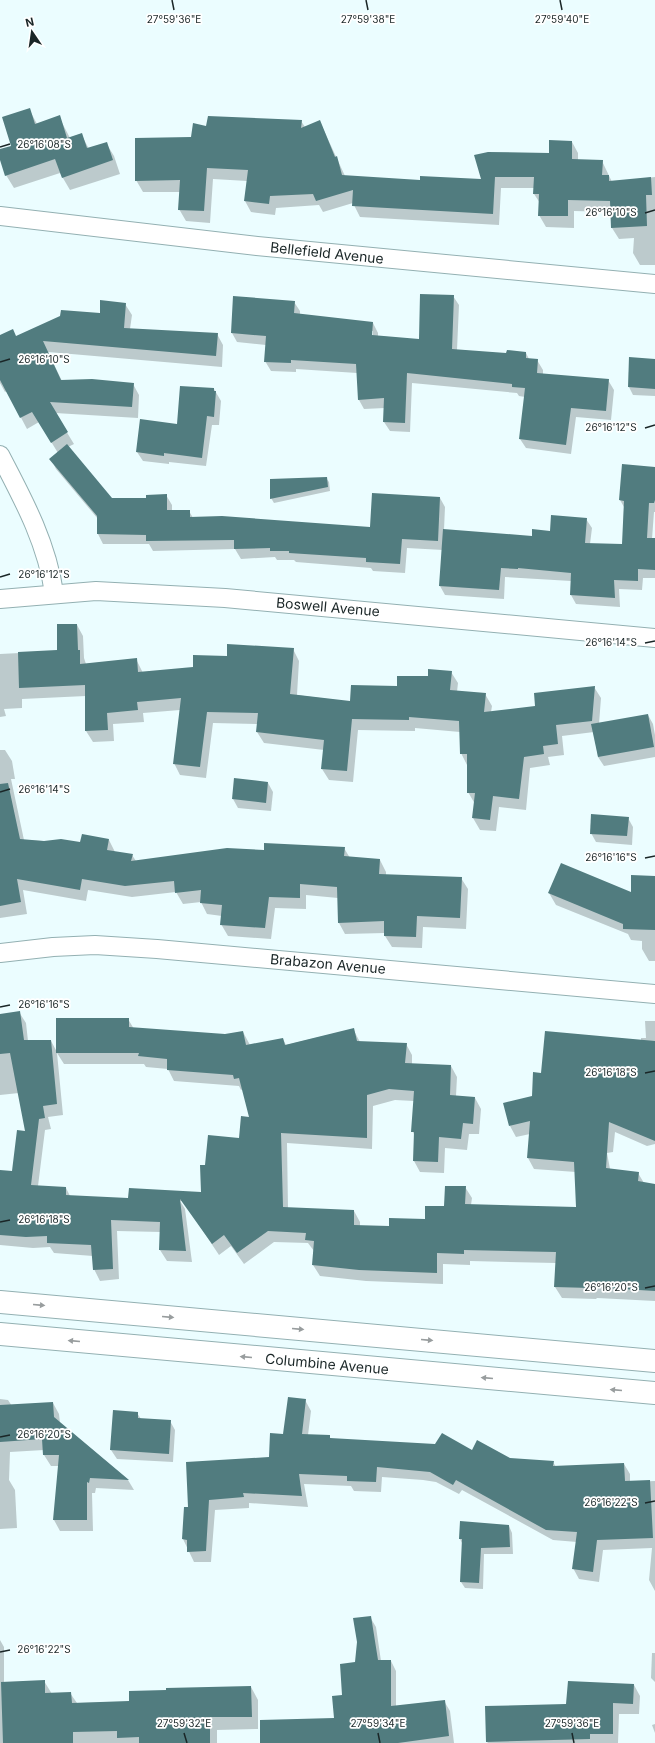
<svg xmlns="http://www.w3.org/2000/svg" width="655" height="1743" viewBox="0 0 655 1743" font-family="Inter,sans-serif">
	<rect width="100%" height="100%" fill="#ebfdff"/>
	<!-- shadow -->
	<g fill="#0003" fill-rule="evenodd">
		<path d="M29,109l8,15 22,-7 11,21 11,-4 8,15 17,-6 8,13 6,18 -50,16 -10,-17 -46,15 -8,-13 -6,-22 15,2z"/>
		<path d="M301,121l4,6 15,-5 25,54 76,5 61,-1 68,-26 22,-12 6,11v7l24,1 10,21 43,-5v88h-15l-7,-12 1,-15 -15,1 -7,-11v-16l-38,-1v17l-28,-1 -7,-12 1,-12 -6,-9v-6h-33l-2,37 -139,-8 -7,-14 -30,9 -4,-7 -43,3 -1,7 -24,-3 -6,-11 2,-20 -34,-2 -3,44 -24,-2 -7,-12 2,-17h-38l-7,-12 71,-53z"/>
		<path d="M453,296l6,9 -2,45 50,4 19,-1 3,6 8,1 6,10v5l65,5 6,10 -3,30 -35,-3 -5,37 -45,-6 -6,-9 5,-42 -6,-1 -2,-3 -105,-10 -2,49 -20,-1 -6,-9 1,-14 -21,1 -5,-9 -2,-27 -61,-4v3l-25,-1 -6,-10 1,-16 -29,-3 -5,-9 62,-31 6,9v4l73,8 5,10v3l42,4zM371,331h2l-1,9z"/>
		<path d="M125,304l7,11 -2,14 87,5 6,11 -1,22 -174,-15 14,29 71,3 6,11 -1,23 -83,-5 19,31 -6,3 44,52h35l19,-4 6,10v6h17l4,7 178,10 69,-30 5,9 -1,23 89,7 53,-18 6,9 -2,16 33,1 1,-38 -4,-7 35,-32v44h-1l-2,27h3v39h-12l-1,12 -23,-1 1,18 -44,-3 -5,-9v-14l-66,-4 -1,22 -59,-4 -5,-9 3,-36 -36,-2 -2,25 -32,-2 -2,-3 -75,-6 -2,-2h-17l-2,-3 -34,2 -6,-10 -82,2 -4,-7h-46l-5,-10v-15l-42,-50 -5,-10 7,-6 -19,-31 -12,7 -20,-38 -2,1 -5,-9v-47l17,1 84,-23z"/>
		<path d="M655,360v36l-22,-1 -4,-8z"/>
		<path d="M214,389l7,12 -2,24h-7l-6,41 -37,-4v2l-26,-3 -6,-9 41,-27z"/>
		<path d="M326,478l3,4 1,9 -56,12 -3,-5z"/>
		<path d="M77,625l6,11 1,22 2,6 50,-5 7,14 51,-5 34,-11 65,-8 6,12 -2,34 54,7 78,-25 22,-5 7,11 -1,9 28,2 7,12 -1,6 45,-5 58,-20 7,11 -2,26 49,-9 5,9 2,11v22l-51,9 -6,-9 -4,-25 -32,4 2,19 -16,2 2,8 -20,3 -4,42 -27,-3 -3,24 -16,-1 -7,-12 2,-14 -7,-12 -1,-27 -6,-12 -1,-21 -45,-4v3l-57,-1 -5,52 -24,-2 -7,-11 2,-19 -60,-7 -7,-11 1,-8 -45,-1 -7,55 -26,-3 -6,-12 6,-53 -37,3 1,9 -31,2 1,17 -21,1 -7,-11v-35l-64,3v9l-18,1 2,7 -6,1v-63l58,-3z"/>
		<path d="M0,750h5l7,11 3,18h-4l13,61 57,3 28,-3 6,12 17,3 4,6 129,-10 79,-3 6,10 30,2 6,12v4l75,2 7,11 -2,40 -43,-2 -1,21 -30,-1 -7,-11v-3l-40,1 -6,-11 -1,-25 -32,-3v14l-31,-1 -4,31 -43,-3 -7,-12 1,-8 -15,-2 -6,-12 -18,2 -7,-12 -44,5 -44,-7 -2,11 -63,-11 4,24 -27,4z"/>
		<path d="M268,783l5,9 -2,19 -33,-3 -5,-9z"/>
		<path d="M628,818l5,9 -1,18 -36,-3 -5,-9z"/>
		<path d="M655,877v84h-6l-7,-12v-8l-11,-1 -3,-6 -72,-29 -7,-12 83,1z"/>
		<path d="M19,1012l7,11 2,18h23l6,11 71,-33 6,10 91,7 18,-4 7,13 33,-6 3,6 67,-16 7,13 46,2 6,11v9l39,2 6,11 -1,19 19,2 6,11 -2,25h-10l-2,16 -22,-2 -1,25 -24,-1 -6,-11 1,-25 -2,-4 1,-31 -19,-1 -22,6 -1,43 -85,-6 1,65 66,3 6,11v4l30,1 36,-7 19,-13 20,-20 7,11 -1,7 106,3 -1,-36 -42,-3 -6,-11 2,-24 -14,3 -6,-11 23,-29 8,-23 100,-33v-3h5l-1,-17h10v123l-8,2 -32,-14 -2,20 -6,1 3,16 28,4 6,10 11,2v116l-58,-3 -1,1 -34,-1 -7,-11 1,-24 -86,-2v4l-27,-1v20l-77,-3 -46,-5 -7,-11 1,-14 -6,-8 -34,-1 -30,22 -13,-18 -12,9 -36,-54h-3l5,8 7,53 -25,-1 -7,-11 1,-18 -44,-1 2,48 -19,2 -6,-12 -1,-13 -39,-3 -4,-6 -17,1 -33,-3v-74l13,1 13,-40 -7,-39 -19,2v-80zM57,1053l7,11h80l2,3 22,2 6,12 65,5 2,4 2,-1 7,29 -10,21 -34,27 -4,27 -73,6 -59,-3 -4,-8 -28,-2 7,-56 6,-1 -3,-12 15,-2z"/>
		<path d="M0,1399l8,1 4,6 41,-3 6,11 1,9 68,57 6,10 -38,-2 -1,5h-3l1,38h-33l-6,-11 5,-54h-8l-7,-11v-5l-34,2 -1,28 6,10 2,38 -17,1z"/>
		<path d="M305,1400l6,11 -3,24 21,1 2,3 141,12 38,8 43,3 3,5 68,-3 6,10v8l25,-1v110l-6,-11 3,-32 -49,2 -4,32 -20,-3 -6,-11 4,-26 -24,-2 -91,-50 -3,4 -23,-12 -13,-2 -41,-3 -1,15 -27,-1 -3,-5 -47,-2 4,23 -59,-4v5l-34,2 -4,52h-17l-11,-23 6,-31 81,-50z"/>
		<path d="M137,1413l4,6 29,2 5,9 -2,32 -56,-3 -6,-9z"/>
		<path d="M509,1526l3,7 1,21h-29l-1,35 -18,-1 -4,-6 2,-37 -3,-6z"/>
		<path d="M370,1617l6,10 5,34h10l5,10v36l48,-6 6,10 4,32h-193l74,-24 21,-56z"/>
		<path d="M0,1640l4,7v36l40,-2 8,13 18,-1 7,10 53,-1 121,-15 7,13v29l-41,1v13h-217z"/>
		<path d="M652,1653h3v29l-4,-4z"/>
		<path d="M634,1685l6,11 -1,18h-20l-1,29h-130l-1,-1z"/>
		<path d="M655,1724v9l-3,-8z"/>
	</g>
	<!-- building -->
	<g fill="#517c7f">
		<path d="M30,108l5,16 25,-9 7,23 15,-5 5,15 20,-6 6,18 -51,18 -7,-19 -50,17 -5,-16v-11l11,-3 -9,-29z"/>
		<path d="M208,116l94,4 -1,8 19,-8 15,37 2,-1 5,19 78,5v-4l61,3 -7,-24 14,-3 61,1v-13l23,1v18l31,1 -1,15h7v6l42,-4 1,18h-6l1,31 -36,2 -1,-27 -42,-1v16h-30l1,-22h-6l1,-17h-39l-2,37 -141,-8 1,-16 -37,11 -3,-7 -43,2 -1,8 -25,-3 4,-31 -41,-2 -3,43 -26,-1 2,-30 -45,1v-43l56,-1 2,-14 13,3z"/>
		<path d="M420,294l34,1 -2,54 54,4 1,-3 19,2v6l12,1 -1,14 72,6 -3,32 -35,-3 -5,37 -47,-6 6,-51 -13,-1v-3l-105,-11 -2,50 -22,-1 1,-24 -26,2 -2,-36 -65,-4v3l-27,-1 2,-26 -35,-3 2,-37 62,5 -1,12 79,9 -1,13 47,4z"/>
		<path d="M100,300l26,3 -2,25 94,5 -2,23 -173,-15 18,39 31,-1 42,4 -2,24 -82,-5 18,30 -17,11 -19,-31 -12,6 -20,-38v-45l13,-6 3,7 44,-20 1,-6 39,3z"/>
		<path d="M629,357l26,2v30l-27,-2z"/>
		<path d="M180,386l34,2v3h2l-2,26 -7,-1 -5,42 -38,-5v3l-28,-4 4,-33 37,5z"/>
		<path d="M67,444l45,54h34v-3l21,-1v16h23v7l32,-1 148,11 2,-34 68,4 -2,44 -36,-2 -2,25 -34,-2v-4l-77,-5v-2h-19v-3l-36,1v-9l-88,1v-6l-49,-1v-18l-48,-57z"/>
		<path d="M622,464l33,3v33l-1,3h-5l-2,35h8v32l-17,-1v12l-24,-1 1,18 -45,-3 1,-22 -53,-5v1l-17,-1 -2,22 -60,-4 4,-57 89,7v-7l18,2 1,-16 36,3 -2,25 37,1 2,-43 -5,-1z"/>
		<path d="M327,477l1,10 -58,12v-20z"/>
		<path d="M57,624h20l1,26h2v14l57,-6 1,14 55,-5v-12l34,1v-12l67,4 -4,46 60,7 1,-16 46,1v-10h31v-7l24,2 -2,19 36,3 -2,19 51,-6 -1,-13 61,-7 -3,35 -36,4 2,19 -15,2 1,8 -20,3 -5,42 -26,-3 -3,24 -18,-2 3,-25h-8v-39h-7l-1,-33 -50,-4v3l-57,-1 -5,52 -26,-2 3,-29 -68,-8 2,-19 -51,-1 -7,55 -27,-3 8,-66 -44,4 1,8 -31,3 1,17 -23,1v-46l-66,3 -1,-36 39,-2z"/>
		<path d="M648,714l6,33 -56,10 -7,-33z"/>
		<path d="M234,778l34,4 -2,21 -34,-4z"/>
		<path d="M8,783l12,56 24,2 17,-2 19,3 2,-8 27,5 -2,11 26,4 -2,7 96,-13 37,2v-7l81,4 -1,9 36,3 -1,15 83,3 -2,41 -43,-2 -1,21 -32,-1v-15l-46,2 -1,-36 -37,-3v14l-31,-1 -4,31 -45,-3 2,-20 -22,-2 1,-13 -26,3 -1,-12 -49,5 -43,-7 -2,11 -63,-11 4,23 -21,4v-122z"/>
		<path d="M591,814l38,3 -2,19 -37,-2z"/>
		<path d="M561,863l70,29v-17l24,1v54l-32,-1v-5l-75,-31z"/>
		<path d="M20,1011l4,29h27l6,64 -14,2 2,12 -6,1 -8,66 35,2v8l62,3 1,-10 72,4 -1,-27h5l3,-30 31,3 2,-22 8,1 -10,-39 -5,1 -1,-4 -66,-5v-11l-29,-3 1,-3h-83v-35h73v9l96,7 18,-3 3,14 37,-7 2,7 69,-17 3,13 50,2 -2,20 46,2 -1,30 25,2 -2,27 -10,-1 -2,16 -22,-2 -1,25 -25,-1 1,-29h-3l3,-41 -25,-2 -22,6v43l-86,-5 2,74 71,3v15l35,1v-8l36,1v-13h19l1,-20h21l-1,18 111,3 -2,-45 -47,-4 3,-37 -21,5 -6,-23 29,-7 1,-24 8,1 4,-42 110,10v100l-46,-19 -3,46 33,4 -1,9 17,3v107l-64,-4v1l-37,-1 2,-35 -92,-2v4l-27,-1v20l-78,-3 -47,-5 2,-24 -9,-1 1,-7 -38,-2 -31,22 -13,-18 -12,9 -32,-45 6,52 -27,-1 1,-28 -49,-2 2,49 -20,1 -2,-25 -44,-2v-7l-21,1 -26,-2v-65l12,1 5,-41 8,1 -15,-78 -10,1v-40z"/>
		<path d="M288,1397l18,2 -4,35 28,1v3l105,6 7,-11 30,17 5,-10 33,18 44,3 -1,5 71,-3 1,18 25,-1 3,58 -56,2 -4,32 -21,-3 5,-37 -31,-2 -90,-50 -3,5 -23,-13 -53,-5 -1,15 -29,-1v-5l-48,-2 3,22 -59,-3 1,4 -35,3 -3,51 -19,1v-12l-5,-1 2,-32h4l-2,-45 83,-5 1,-24 13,1z"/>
		<path d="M53,1402l1,15 75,63 -39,-2 -1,5 -2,-1v38h-34l6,-65h-16l-1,-16 -42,3v-37z"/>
		<path d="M113,1410l25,2v6l33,2 -2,34 -59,-4z"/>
		<path d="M460,1521l49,4 1,22 -29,1 -2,35 -19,-1 2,-43h-3z"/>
		<path d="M371,1616l7,44h13v46l54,-6 4,36 -51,7h-138v-23l74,-2 -2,-22 10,-1 -2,-31 15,-2 2,-20 -4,-24z"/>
		<path d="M45,1680v13l26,-1 1,11 57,-2v-10l37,-1v-2l85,-2 1,31h-42v26h-71v-6l-22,1v-7l-44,1v11h-70l-2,-61z"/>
		<path d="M568,1681l66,3 -1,20 -20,-1v31h-23v5l-104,3 -1,-36 81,-2z"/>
	</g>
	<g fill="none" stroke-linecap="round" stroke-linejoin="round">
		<!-- minor casing -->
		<g stroke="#93b0b2" stroke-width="20">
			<g id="minor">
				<path d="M0,216l257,30 398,38"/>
				<path d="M0,455c23,44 47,88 54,138"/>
				<path d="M0,599l96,-8 129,7 430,40"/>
				<path d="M0,953l53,-6 42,-2 62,4 498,45"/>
			</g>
		</g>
		<!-- secondary casing -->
		<g stroke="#93b0b2" stroke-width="24">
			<g id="secondary">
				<path d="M0,1302l655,59"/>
				<path d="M0,1334l655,59"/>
			</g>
		</g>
		<!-- minor -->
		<use href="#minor" stroke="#fff" stroke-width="18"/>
		<!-- secondary -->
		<use href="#secondary" stroke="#fff" stroke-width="22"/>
	</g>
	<!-- one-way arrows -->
	<defs><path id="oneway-solid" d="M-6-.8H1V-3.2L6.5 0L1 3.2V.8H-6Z"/></defs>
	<g fill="#989d9e">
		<use href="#oneway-solid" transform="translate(39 1305) rotate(5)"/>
		<use href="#oneway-solid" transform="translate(168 1317) rotate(5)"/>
		<use href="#oneway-solid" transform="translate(298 1329) rotate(5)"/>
		<use href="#oneway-solid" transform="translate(427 1340) rotate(5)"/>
		<use href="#oneway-solid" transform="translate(74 1341) rotate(-175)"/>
		<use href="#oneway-solid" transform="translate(246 1357) rotate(-175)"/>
		<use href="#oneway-solid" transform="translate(487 1378) rotate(-175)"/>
		<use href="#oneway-solid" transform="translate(616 1390) rotate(-175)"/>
	</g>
	<!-- ticks -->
	<path fill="none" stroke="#1a2627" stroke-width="1.5" d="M172,0l2,10M366,0l2,10M560,0l2,10M0,147l10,-3M645,213l10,-3M0,362l10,-3M645,428l10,-3M0,577l10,-3M645,643l10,-2M0,792l10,-3M645,858l10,-2M0,1007l10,-2M645,1073l10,-2M0,1222l10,-2M645,1288l10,-2M0,1437l10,-2M645,1503l10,-2M0,1652l10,-2M184,1733l3,10M378,1733l2,10M572,1733l2,10"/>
	<g text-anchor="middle" stroke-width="3.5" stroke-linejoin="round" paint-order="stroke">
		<!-- street labels -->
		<g font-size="14" fill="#1a2627" stroke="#fff">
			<text transform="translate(327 253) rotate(6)" y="5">Bellefield Avenue</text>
			<text transform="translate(328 607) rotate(5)" y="5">Boswell Avenue</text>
			<text transform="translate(328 964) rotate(5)" y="5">Brabazon Avenue</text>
			<text transform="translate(327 1364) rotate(5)" y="5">Columbine Avenue</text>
		</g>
	</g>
	<g font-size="10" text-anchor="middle" fill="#1a2627" stroke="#fff" stroke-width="3.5" stroke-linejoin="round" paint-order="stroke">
		<text x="174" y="23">27°59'36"E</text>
		<text x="368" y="23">27°59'38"E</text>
		<text x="562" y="23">27°59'40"E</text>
		<text x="44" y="148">26°16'08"S</text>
		<text x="611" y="216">26°16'10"S</text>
		<text x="44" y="363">26°16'10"S</text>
		<text x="611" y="431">26°16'12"S</text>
		<text x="44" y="578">26°16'12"S</text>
		<text x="611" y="646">26°16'14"S</text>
		<text x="44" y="793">26°16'14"S</text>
		<text x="611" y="861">26°16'16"S</text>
		<text x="44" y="1008">26°16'16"S</text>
		<text x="611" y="1076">26°16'18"S</text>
		<text x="44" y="1223">26°16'18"S</text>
		<text x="611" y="1291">26°16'20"S</text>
		<text x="44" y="1438">26°16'20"S</text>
		<text x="611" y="1506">26°16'22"S</text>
		<text x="44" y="1653">26°16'22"S</text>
		<text x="184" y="1727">27°59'32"E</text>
		<text x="378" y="1727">27°59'34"E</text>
		<text x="572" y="1727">27°59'36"E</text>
	</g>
	<!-- north arrow -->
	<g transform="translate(32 32) rotate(347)" stroke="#ffffff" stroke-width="3" paint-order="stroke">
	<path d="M0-3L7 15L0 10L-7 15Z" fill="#1a2627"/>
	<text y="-6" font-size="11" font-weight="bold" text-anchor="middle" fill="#1a2627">N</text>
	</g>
</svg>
